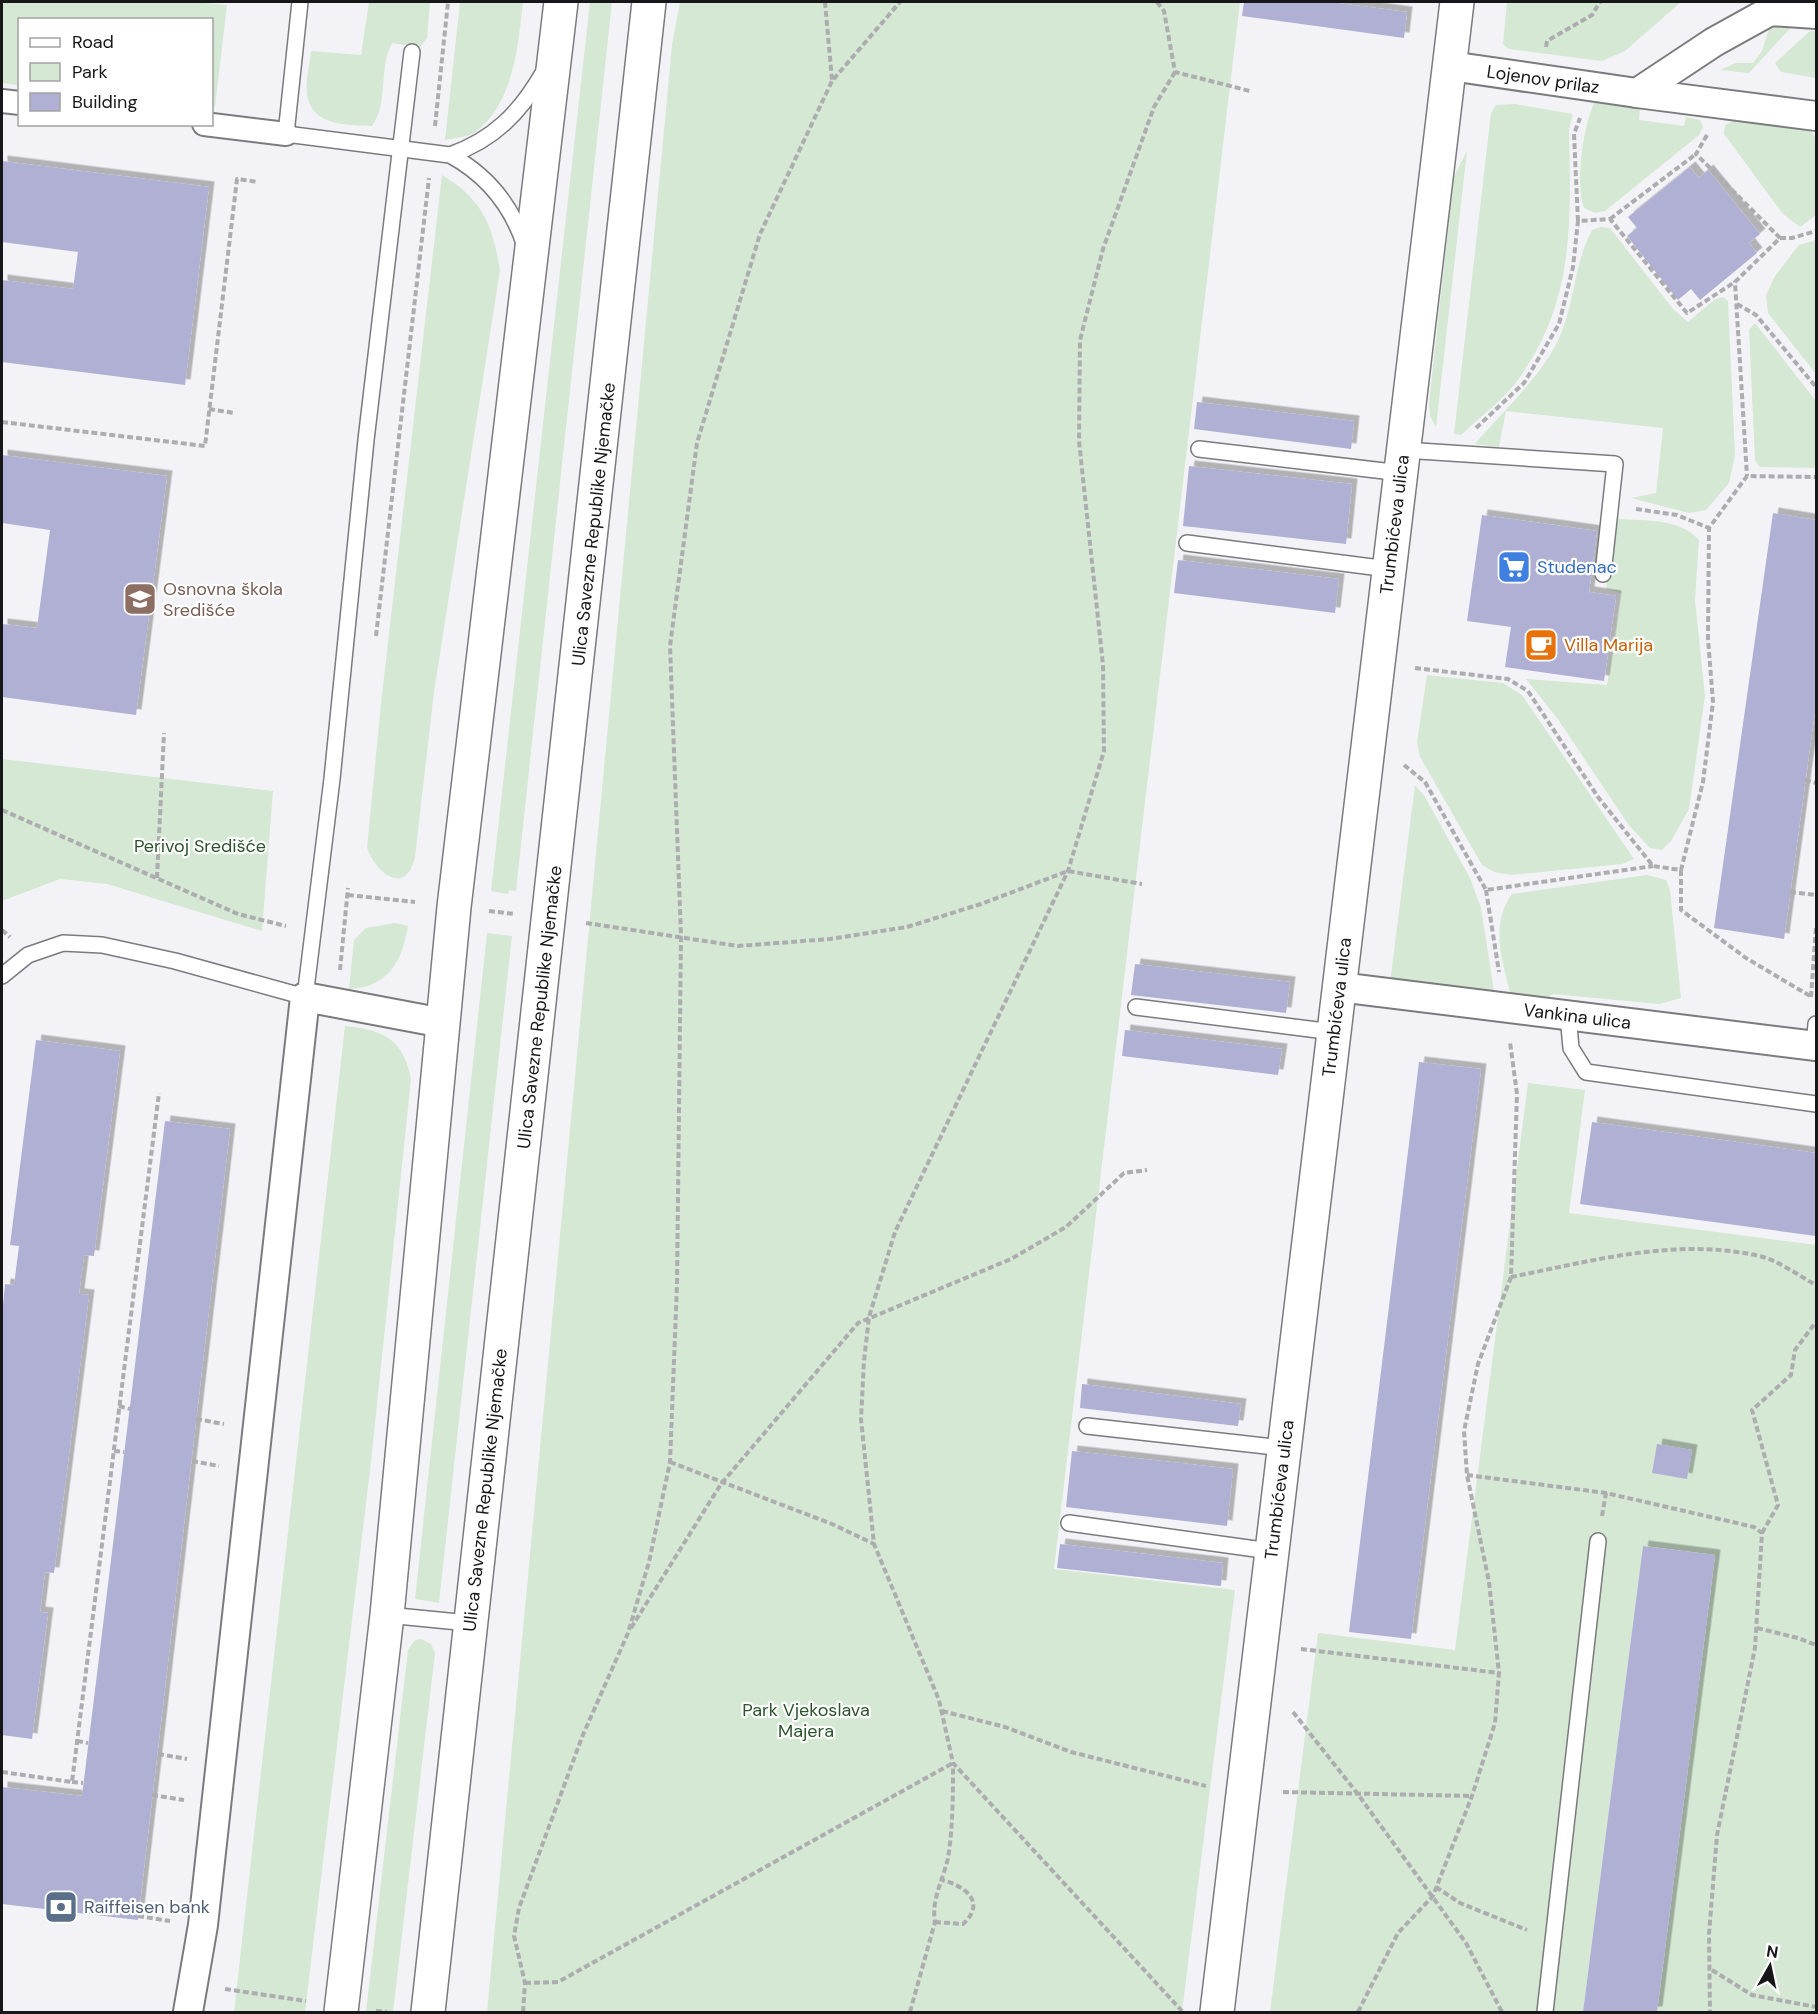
<svg xmlns="http://www.w3.org/2000/svg" width="1818" height="2014" viewBox="0 0 1818 2014" font-family="'DM Sans',sans-serif">
	<defs>
		<filter id="shadow"><feDropShadow dx="5.5" dy="-5.5" stdDeviation="0" flood-color="#0004"/></filter>
	</defs>
	<rect width="100%" height="100%" fill="#f3f3f7"/>
	<!-- green -->
	<g fill="#d4e8d3">
		<path d="M2,2h191l34,3 -12,102h-3v-87h-192l-1,65 -17,-2z"/>
		<path d="M369,2h61l-3,36 -7,9 -28,-4c-14,26 -3,59 -20,83 -25,-1 -61,0 -65,-32 -2,-13 3,-30 4,-43l50,4z"/>
		<path d="M460,2h63c-5,44 -9,99 -46,129 -7,6 -23,7 -32,9z"/>
		<path d="M590,2h22l-96,889 -7,-1 -1,4 -17,-3z"/>
		<path d="M680,2h560l-186,1567 181,21 -53,422h-695l185,-1967z"/>
		<path d="M1507,2h174l-56,49 -23,10 -93,-12 -6,-5z"/>
		<path d="M1771,22h25l-47,51 -29,-3 16,-7h17l9,-12z"/>
		<path d="M1810,31h6v47l-35,-6 -6,-9z"/>
		<path d="M1594,103l46,6 -1,11 45,6 2,-9 14,3 3,7 -4,8 -94,76 -10,2 -11,-5c-9,-26 -1,-80 10,-105z"/>
		<path d="M1515,104l58,10 -4,16c2,89 6,170 -49,247 -15,22 -39,39 -59,58l-7,-1 37,-321 5,-8z"/>
		<path d="M1738,119l71,10 7,9v77l-16,12 -17,-13 -59,-80 1,-9z"/>
		<path d="M1467,151l-31,276 -6,-11 -1,-13 25,-227z"/>
		<path d="M442,175c41,25 50,49 58,95l-66,422 -19,165c-9,39 -38,18 -48,-9l15,-154z"/>
		<path d="M1601,227l9,1 63,81 15,13 26,-22 9,-3 5,4 7,154 -6,28 -23,27 -17,3 -58,-15 25,-5 7,-65 -157,-17 -7,36 -24,-3c27,-32 73,-74 87,-113 13,-34 13,-69 30,-101z"/>
		<path d="M1816,240v134l-48,-61 -2,-18 9,-19 24,-31z"/>
		<path d="M1755,323l61,78v67l-56,-1 -5,-7 -6,-130z"/>
		<path d="M1618,519c27,2 62,-1 81,21l-4,60 10,96 -16,113 -18,32 -9,9 -12,-2 -22,-24 -71,-106 -31,-39 81,6 14,-92 -15,-4z"/>
		<path d="M1427,675l76,8 19,12 112,164 -12,5 -111,11 -17,-3 -12,-7 -62,-108 -3,-15z"/>
		<path d="M2,759l271,32 -11,140 -155,-47 -47,-5 -58,22z"/>
		<path d="M1415,785l10,12 45,81 11,30 13,83 -104,-8z"/>
		<path d="M1647,875l19,5 4,10 11,108 -22,6 -106,-10 -13,9 -29,-6c-8,-34 -22,-72 1,-103z"/>
		<path d="M395,923l13,3c-6,35 -19,61 -59,63l5,-49 12,-12z"/>
		<path d="M487,933l25,3 -73,667 -24,-4z"/>
		<path d="M345,1026c39,4 58,13 66,53l-40,383 -66,550h-71z"/>
		<path d="M1528,1083l57,7 -16,123 247,32v767h-159l58,-457 -72,-9 -60,466h-313l48,-379 137,17z"/>
		<path d="M421,1639l10,5 4,9 -42,359h-27l42,-362 7,-10z"/>
	</g>
	<!-- building -->
	<g fill="#afb0d4" filter="url(#shadow)">
		<path d="M1244,2h85l78,10 -3,26 -162,-22z"/>
		<path d="M2,161l207,26 -24,198 -183,-23v-82l71,9 5,-37 -76,-10z"/>
		<path d="M1690,167l9,11 9,-8 52,64 -11,9 8,10 -57,47 -9,-11 -13,11 -51,-64 10,-8 -9,-11z"/>
		<path d="M1197,402l157,19 -3,28 -157,-20z"/>
		<path d="M2,455l165,21 -31,239 -134,-18v-73l35,4 13,-98 -48,-7z"/>
		<path d="M1189,466l163,18 -6,60 -163,-18z"/>
		<path d="M1773,513l43,7v183l-32,236 -70,-11z"/>
		<path d="M1482,515l115,16 -8,61 27,4 -12,85 -99,-14 6,-40 -44,-6z"/>
		<path d="M1178,560l161,19 -4,34 -161,-20z"/>
		<path d="M1135,964l155,18 -4,31 -155,-18z"/>
		<path d="M1125,1030l157,19 -4,26 -156,-19z"/>
		<path d="M36,1040l84,11 -26,205 -10,-1 -5,39 10,1 -35,278 -9,-1 -5,40 8,1 -16,126 -30,-4v-420l3,-31 9,1 5,-39 -9,-1z"/>
		<path d="M1419,1062l62,7 -70,570 -62,-7z"/>
		<path d="M165,1121l65,8 -92,791 -136,-16v-117l80,9z"/>
		<path d="M1592,1122l224,31v83l-236,-32z"/>
		<path d="M1082,1384l159,20 -3,22 -158,-18z"/>
		<path d="M1657,1444l35,6 -5,29 -35,-6z"/>
		<path d="M1072,1451l161,18 -6,57 -161,-19z"/>
		<path d="M1060,1544l163,19 -2,23 -164,-18z"/>
		<path d="M1643,1546l72,9 -58,457h-74z"/>
	</g>
	<g fill="none" stroke-linecap="round" stroke-linejoin="round">
		<!-- service casing -->
		<g stroke="#7b7b7e" stroke-width="18">
			<g id="service">
				<path d="M300,2l-14,132 164,21c37,20 62,51 75,91"/>
				<path d="M450,155c43,-15 70,-42 93,-82"/>
				<path d="M1199,449l202,24"/>
				<path d="M1404,450l211,14 -12,110"/>
				<path d="M1187,543l201,26"/>
				<path d="M2,976l26,-21 35,-12 39,2 73,16 130,36 27,-218 34,-339 46,-388"/>
				<path d="M1136,1007l197,25"/>
				<path d="M1568,1015l3,33 15,24 230,32"/>
				<path d="M1814,1046l2,-22"/>
				<path d="M1087,1426l196,22"/>
				<path d="M1069,1523l201,28"/>
				<path d="M387,1615l82,8"/>
				<path d="M1545,2012l53,-471"/>
			</g>
		</g>
		<!-- pedestrian casing -->
		<g stroke="#7b7b7e" stroke-width="26">
			<g id="pedestrian">
				<path d="M2,101l18,2"/>
				<path d="M204,124l82,10"/>
			</g>
		</g>
		<!-- minor casing -->
		<g stroke="#7b7b7e" stroke-width="32">
			<g id="minor">
				<path id="s1" d="M1450,66l187,27 77,-51 56,-31 46,3"/>
				<path d="M1637,93l179,23"/>
				<path id="s2" d="M1339,987l477,59"/>
				<path d="M188,2012l15,-87 102,-928 138,26"/>
			</g>
		</g>
		<!-- tertiary casing -->
		<g stroke="#7b7b7e" stroke-width="36">
			<g id="tertiary">
				<path d="M341,2012l46,-397 67,-708 107,-905"/>
				<path id="s3" d="M428,2012c71,-670 153,-1339 221,-2010"/>
				<path id="s4" d="M1217,2012l240,-2010"/>
			</g>
		</g>
		<!-- path -->
		<g stroke="#adadb0" stroke-width="4" stroke-dasharray="6 3" stroke-linecap="butt">
			<path d="M825,2l7,78"/>
			<path d="M1157,2l7,9 11,61 75,19"/>
			<path d="M1546,47l1,-6 45,-26 8,-13"/>
			<path d="M1175,72l-21,35 -51,142 -23,91 -1,101 24,224 1,86 -36,120 -173,361 -26,85 -5,44 -3,58 13,125 65,156 14,63 229,248"/>
			<path d="M435,126l13,-124"/>
			<path d="M1707,135l-11,19 84,84 -45,44 12,194"/>
			<path d="M1610,219l86,-65"/>
			<path d="M1578,221l-4,-87 6,-16"/>
			<path d="M1780,238h12l24,-7"/>
			<path d="M1737,304l19,11 60,72"/>
			<path d="M209,409l25,4"/>
			<path d="M2,422l203,24 32,-267 21,3"/>
			<path d="M1476,428l48,-45 35,-59 14,-57 5,-46 32,-2 77,94 48,-31"/>
			<path d="M1636,509l41,6 32,13 38,-52 69,1"/>
			<path d="M151,600l5,1"/>
			<path d="M376,636l53,-458"/>
			<path d="M1415,668l93,11 20,12 70,106 55,69 28,4 22,-88 10,-80 -5,-63 1,-111"/>
			<path d="M1813,733h3"/>
			<path d="M1404,765l21,17 61,108 167,-24"/>
			<path d="M1805,780l11,3"/>
			<path d="M2,810l236,104 48,12"/>
			<path d="M1681,870v40l65,48 64,38"/>
			<path d="M157,878l7,-145"/>
			<path d="M1486,890l13,82"/>
			<path d="M1790,892l26,3"/>
			<path d="M348,895l67,7"/>
			<path d="M489,911l25,3"/>
			<path d="M586,923l152,23 92,-7 77,-12 74,-23 87,-33 74,13"/>
			<path d="M2,930l8,7"/>
			<path d="M340,970l8,-82"/>
			<path d="M1811,997l5,-70"/>
			<path d="M1511,1277c81,-16 166,-40 248,-21 19,4 40,20 57,29"/>
			<path d="M119,1406l11,3"/>
			<path d="M196,1419l28,5"/>
			<path d="M114,1451l10,1"/>
			<path d="M192,1461l27,5"/>
			<path d="M670,1462l162,62 42,20"/>
			<path d="M1467,1475l139,18 148,34 8,6 -7,115 -38,187 -8,99 1,78"/>
			<path d="M1602,1516l4,-23"/>
			<path d="M1762,1533l16,-28 -26,-95 39,-35 4,-25 21,-28"/>
			<path d="M631,1628l90,-144 137,-161 153,-64 55,-32 58,-54 23,-3"/>
			<path d="M1757,1628l41,10 18,7"/>
			<path d="M1301,1649l198,24"/>
			<path d="M942,1711l63,16 66,25 135,34"/>
			<path d="M1293,1712l64,81 109,150 36,69"/>
			<path d="M77,1741l11,2"/>
			<path d="M158,1754l29,5"/>
			<path d="M2,1772l70,10 87,-689"/>
			<path d="M72,1782l11,1"/>
			<path d="M1283,1792l189,4"/>
			<path d="M152,1795l32,5"/>
			<path d="M1436,1887l24,16 67,27"/>
			<path d="M138,1916l32,5"/>
			<path d="M935,1922l28,2c24,-22 2,-38 -21,-44"/>
			<path d="M1712,1970l40,25 64,12"/>
			<path d="M525,1983l33,-1 395,-219"/>
			<path d="M225,1989l81,12"/>
			<path d="M376,2011l11,1"/>
			<path d="M523,2012l2,-29 -11,-47 5,-28 63,-171 46,-104 21,-71 21,-100 7,-177 4,-349 -11,-290 27,-203 63,-209 72,-153 68,-79"/>
			<path d="M910,2012l25,-90c-4,-22 8,-42 13,-64 5,-31 5,-63 5,-94"/>
			<path d="M1358,2012l40,-79 35,-37 39,-100 23,-73 4,-50 -10,-91 -22,-107 -3,-44 14,-67 33,-87 6,-183 -7,-52"/>
		</g>
		<!-- service -->
		<use href="#service" stroke="#fff" stroke-width="15"/>
		<!-- pedestrian -->
		<use href="#pedestrian" stroke="#fff" stroke-width="22"/>
		<!-- minor -->
		<use href="#minor" stroke="#fff" stroke-width="28"/>
		<!-- tertiary -->
		<use href="#tertiary" stroke="#fff" stroke-width="33"/>
	</g>
	<!-- icons -->
	<defs>
		<g id="supermarket-square" transform="scale(1.725)"><rect x="-9" y="-9" width="18" height="18" rx="4" fill="#3f7fe0" stroke="#fff"/><path d="M-6-5.5h2.5l.6 2H6L4.5 2H-2.5L-4.4-4H-6ZM-1.5 3.2a1.3 1.3 0 1 0 .1 0ZM3 3.2a1.3 1.3 0 1 0 .1 0Z" fill="#fff"/></g>
		<g id="school-square" transform="scale(1.725)"><rect x="-9" y="-9" width="18" height="18" rx="4" fill="#8d6e63" stroke="#fff"/><path d="M0-5L7-2L0 1L-7-2ZM-4 1L0 2.5L4 1V4Q0 6-4 4Z" fill="#fff"/></g>
		<g id="cafe-square" transform="scale(1.725)"><rect x="-9" y="-9" width="18" height="18" rx="4" fill="#e8710a" stroke="#fff"/><path d="M-5.5-4.5H6V0H3Q3 3.5 0 3.5H-2.5Q-5.5 3.5-5.5 0ZM3-3.2v2h1.7v-2ZM-6 4.5H4V6H-6Z" fill="#fff"/></g>
		<g id="bank-square" transform="scale(1.725)"><rect x="-9" y="-9" width="18" height="18" rx="4" fill="#5c6f8a" stroke="#fff"/><path d="M-6-4H6V4H-6ZM0-2.3a2.3 2.3 0 1 0 0 4.6a2.3 2.3 0 1 0 0-4.6Z" fill="#fff"/></g>
	</defs>
	<g fill-rule="evenodd">
		<use href="#supermarket-square" x="1514" y="567"/>
		<use href="#school-square" x="140" y="599"/>
		<use href="#cafe-square" x="1541" y="645"/>
		<use href="#bank-square" x="61" y="1907"/>
	</g>
	<g text-anchor="middle" stroke-width="4.5" stroke-linejoin="round" paint-order="stroke">
		<!-- street labels -->
		<g font-size="18" fill="#171719" stroke="#fff">
			<text dy="6" stroke="none"><textPath href="#s1" startOffset="94">Lojenov prilaz</textPath></text>
			<text dy="6" stroke="none"><textPath href="#s3" startOffset="1497">Ulica Savezne Republike Njemačke</textPath></text>
			<text dy="6" stroke="none"><textPath href="#s4" startOffset="1498">Trumbićeva ulica</textPath></text>
			<text dy="6" stroke="none"><textPath href="#s3" startOffset="1011">Ulica Savezne Republike Njemačke</textPath></text>
			<text dy="6" stroke="none"><textPath href="#s4" startOffset="1012">Trumbićeva ulica</textPath></text>
			<text dy="6" stroke="none"><textPath href="#s2" startOffset="240">Vankina ulica</textPath></text>
			<text dy="6" stroke="none"><textPath href="#s4" startOffset="526">Trumbićeva ulica</textPath></text>
			<text dy="6" stroke="none"><textPath href="#s3" startOffset="525">Ulica Savezne Republike Njemačke</textPath></text>
		</g>
		<!-- shop labels -->
		<g font-size="18" fill="#366cbe" stroke="#fff" text-anchor="start">
			<text x="1537" y="573">Studenac</text>
		</g>
		<!-- education labels -->
		<g font-size="18" fill="#785e54" stroke="#fff" text-anchor="start">
			<text x="163" y="595">Osnovna škola<tspan x="163" dy="21">Središće</tspan></text>
		</g>
		<!-- food labels -->
		<g font-size="18" fill="#c56008" stroke="#fff" text-anchor="start">
			<text x="1564" y="651">Villa Marija</text>
		</g>
		<!-- park labels -->
		<g font-size="18" fill="#2b542b" stroke="#fff">
			<text x="200" y="852">Perivoj Središće</text>
			<text x="806" y="1716">Park Vjekoslava<tspan x="806" dy="21">Majera</tspan></text>
		</g>
		<!-- service labels -->
		<g font-size="18" fill="#4e5e75" stroke="#fff" text-anchor="start">
			<text x="84" y="1913">Raiffeisen bank</text>
		</g>
	</g>
	<!-- border -->
	<rect width="1818" height="2014" fill="none" stroke="#171719" stroke-width="6"/>
	<!-- legend -->
	<rect x="18" y="18" width="195" height="108" fill="#ffffff" stroke="#a2a2a3" stroke-width="1.5"/>
	<rect x="30" y="38" width="30" height="9" fill="#ffffff" stroke="#a2a2a3" stroke-width="1.5"/>
	<text x="72" y="48" font-size="18" fill="#171719">Road</text>
	<rect x="30" y="63" width="30" height="18" fill="#d4e8d3" stroke="#a2a2a3" stroke-width="1.5"/>
	<text x="72" y="78" font-size="18" fill="#171719">Park</text>
	<rect x="30" y="93" width="30" height="18" fill="#afb0d4" stroke="#a2a2a3" stroke-width="1.5"/>
	<text x="72" y="108" font-size="18" fill="#171719">Building</text>
	<!-- north arrow -->
	<g transform="translate(1770 1966) rotate(9)" stroke="#ffffff" stroke-width="4.5" paint-order="stroke">
	<path d="M0-4.5L10 22L0 15L-10 22Z" fill="#171719"/>
	<text y="-9" font-size="16" font-weight="bold" text-anchor="middle" fill="#171719">N</text>
	</g>
</svg>
